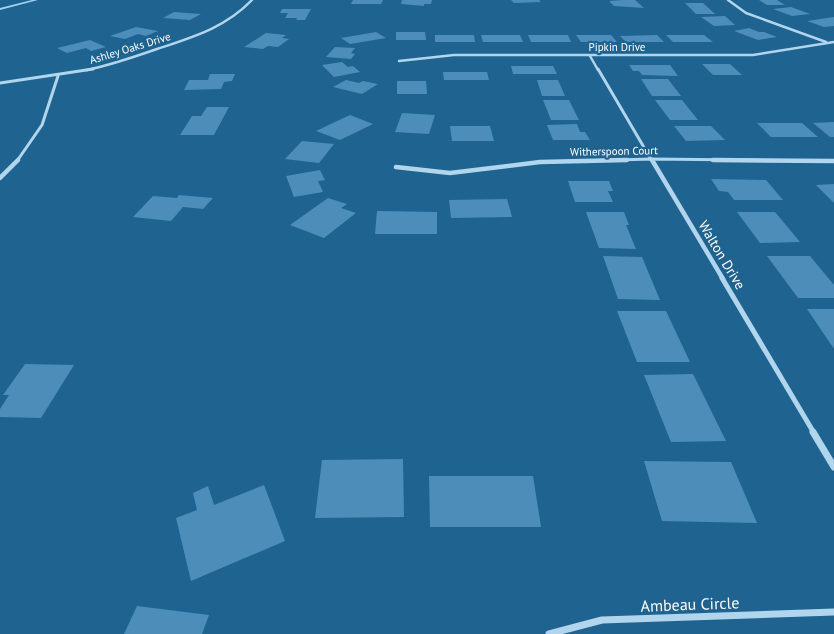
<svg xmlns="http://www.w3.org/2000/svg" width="834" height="634" viewBox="0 0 834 634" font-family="'PT Sans',sans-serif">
	<rect width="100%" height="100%" fill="#1f6391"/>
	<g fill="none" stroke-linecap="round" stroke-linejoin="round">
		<!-- stream -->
		<path fill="#a4d2ee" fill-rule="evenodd" d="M32,0h6l-38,10v-2z"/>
	</g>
	<!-- building -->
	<g fill="#4c8eb9">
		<path d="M353,0h30l-2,4h-30z"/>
		<path d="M402,0h30l-1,4h-7v2l-23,-2z"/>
		<path d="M511,0h28l2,2 -27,1z"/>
		<path d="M622,0h13l9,8 -30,-2 -5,-5z"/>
		<path d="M759,0h18l8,5h-18z"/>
		<path d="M685,3h18l12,11h-19z"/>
		<path d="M791,7l19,7 -18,2 -19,-7z"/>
		<path d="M282,9h29l-6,11h-9l1,-2h-12l3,-5h-8z"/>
		<path d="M174,12l27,2 -11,6 -27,-2z"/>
		<path d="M725,16l10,9 -21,1 -13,-9z"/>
		<path d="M834,17v9l-10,1 -17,-6z"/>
		<path d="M136,27l22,4 -12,5 -8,-2 -13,5 -15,-3z"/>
		<path d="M749,28l10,4h5l13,5 -19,3 -24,-9z"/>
		<path d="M376,32l10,6 -36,6 -9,-6z"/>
		<path d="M396,32h29l1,8h-30z"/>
		<path d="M266,33l20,2 -4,3 7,1 -11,8 -10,-1 -5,3 -19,-2z"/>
		<path d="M435,35h39l1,7h-40z"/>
		<path d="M481,35h39l3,7h-40z"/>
		<path d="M528,35h40l3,7h-40z"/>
		<path d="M576,35h35l6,7h-36z"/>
		<path d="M657,35l7,7h-38l-6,-6z"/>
		<path d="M666,35h38l9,7h-40z"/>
		<path d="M90,40l16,7 -15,4 -5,-3 -19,5 -10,-5z"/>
		<path d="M335,47l20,1 -4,5 4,1 -4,5 -25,-2z"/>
		<path d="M342,62l6,5 5,-1 7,6 -26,5 -12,-12z"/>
		<path d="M702,64h28l12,11h-29z"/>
		<path d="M629,65h41l8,11 -36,-1 -3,-4h-6z"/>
		<path d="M511,66h42l4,8h-44z"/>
		<path d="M443,72h44l2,8h-45z"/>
		<path d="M210,74h25l-3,7 -8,1 -3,7 -37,1 5,-10h19z"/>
		<path d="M641,79h27l13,17h-29z"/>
		<path d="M346,80l13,3 4,-2 15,3 -16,10 -29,-7z"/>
		<path d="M537,80h21l7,16h-23z"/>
		<path d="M397,81h29l1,13h-30z"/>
		<path d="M543,100h26l10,20h-28z"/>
		<path d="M655,100h27l16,20h-28z"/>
		<path d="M207,107h22l-15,28h-34l12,-19h9z"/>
		<path d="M402,113l33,2 -6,19 -34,-2z"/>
		<path d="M350,115l23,9 -33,16 -24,-9z"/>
		<path d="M834,122v15h-4l-17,-14z"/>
		<path d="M757,123h45l16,14h-47z"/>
		<path d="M577,124l3,8h5l5,8h-37l-6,-15z"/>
		<path d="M450,126h40l4,15h-42z"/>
		<path d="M674,126h37l14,14 -39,1z"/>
		<path d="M302,141l32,3 -15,19 -34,-4z"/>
		<path d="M320,170l5,10 -7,1 5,11 -29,5 -8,-21z"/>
		<path d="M711,179l55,1 17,20h-49l-6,-8 -9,-1z"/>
		<path d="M568,181h41l4,10h-5l5,11h-38z"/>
		<path d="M834,184v19l-18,-18z"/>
		<path d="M179,195l34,3 -10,11 -20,-2 -12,14 -38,-4 20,-21 24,2z"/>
		<path d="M328,198l19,6 -6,4 15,5 -32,25 -34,-13z"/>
		<path d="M507,199l5,18 -61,1 -2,-18z"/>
		<path d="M377,211l60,1v22h-62z"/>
		<path d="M586,212h38l5,13h-3l10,24 -37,-1z"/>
		<path d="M737,212h38l25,30 -40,1z"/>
		<path d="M603,256l39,1 18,43 -42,-1z"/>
		<path d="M767,256h43l24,29v13h-36z"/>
		<path d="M807,309h27v40z"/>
		<path d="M617,311h49l24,51h-53z"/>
		<path d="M25,364l49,1 -33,53 -41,-1v-8l9,-14h-6z"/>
		<path d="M693,374l33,67 -55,1 -27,-67z"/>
		<path d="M403,459l1,58 -89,1 7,-58z"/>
		<path d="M644,461l87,1 26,61 -95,-2z"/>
		<path d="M429,476h104l8,51h-111z"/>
		<path d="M264,485l21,56 -94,40 -15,-63 21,-8 -4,-17 15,-7 6,19z"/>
		<path d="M137,606l72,9 -7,19h-78z"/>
	</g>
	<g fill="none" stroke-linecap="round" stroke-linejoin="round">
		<!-- street-far4 -->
		<g stroke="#b0d5ed" stroke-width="2.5">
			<path d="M728,0l18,13 80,29"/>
			<path d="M590,56l8,14"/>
			<path d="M399,61l55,-6h299l81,-13"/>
			<path d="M87,70c24,-5 47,-13 70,-21 36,-12 68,-21 95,-49"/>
		</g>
		<!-- street-far3 -->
		<g stroke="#b0d5ed" stroke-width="3">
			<path d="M598,69l54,92"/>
			<path d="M0,83l93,-14"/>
			<path d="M17,161l25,-36 16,-49"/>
			<path d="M580,161l72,-2 175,2"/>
		</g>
		<!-- street-far2 -->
		<g stroke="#b0d5ed" stroke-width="4.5">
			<path d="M652,160l71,119"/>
			<path d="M713,160l121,1"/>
			<path d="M396,167l54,6 90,-11 87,-2"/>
			<path d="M0,178l18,-18"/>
		</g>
		<!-- street-far1 -->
		<path stroke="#b0d5ed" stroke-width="5" d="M722,278l92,155"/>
		<!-- street -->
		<g stroke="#b0d5ed" stroke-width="7">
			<path d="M813,432l21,35"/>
			<path d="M549,634l53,-14 232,-8"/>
		</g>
	</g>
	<g text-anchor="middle" stroke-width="4.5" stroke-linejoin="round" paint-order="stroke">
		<!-- far-street labels -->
		<g font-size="11" fill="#fff" stroke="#1f6391">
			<text x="617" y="51">Pipkin Drive</text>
			<text transform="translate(130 48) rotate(-17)" y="4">Ashley Oaks Drive</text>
			<text transform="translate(614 151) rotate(-1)" y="4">Witherspoon Court</text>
		</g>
		<!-- street labels -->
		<g font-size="14" fill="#fff" stroke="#1f6391">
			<text transform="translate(722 255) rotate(59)" y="5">Walton Drive</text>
		</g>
		<!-- near-street labels -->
		<g font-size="16" fill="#fff" stroke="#1f6391">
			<text transform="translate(690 604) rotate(-2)" y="6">Ambeau Circle</text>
		</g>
	</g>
</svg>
